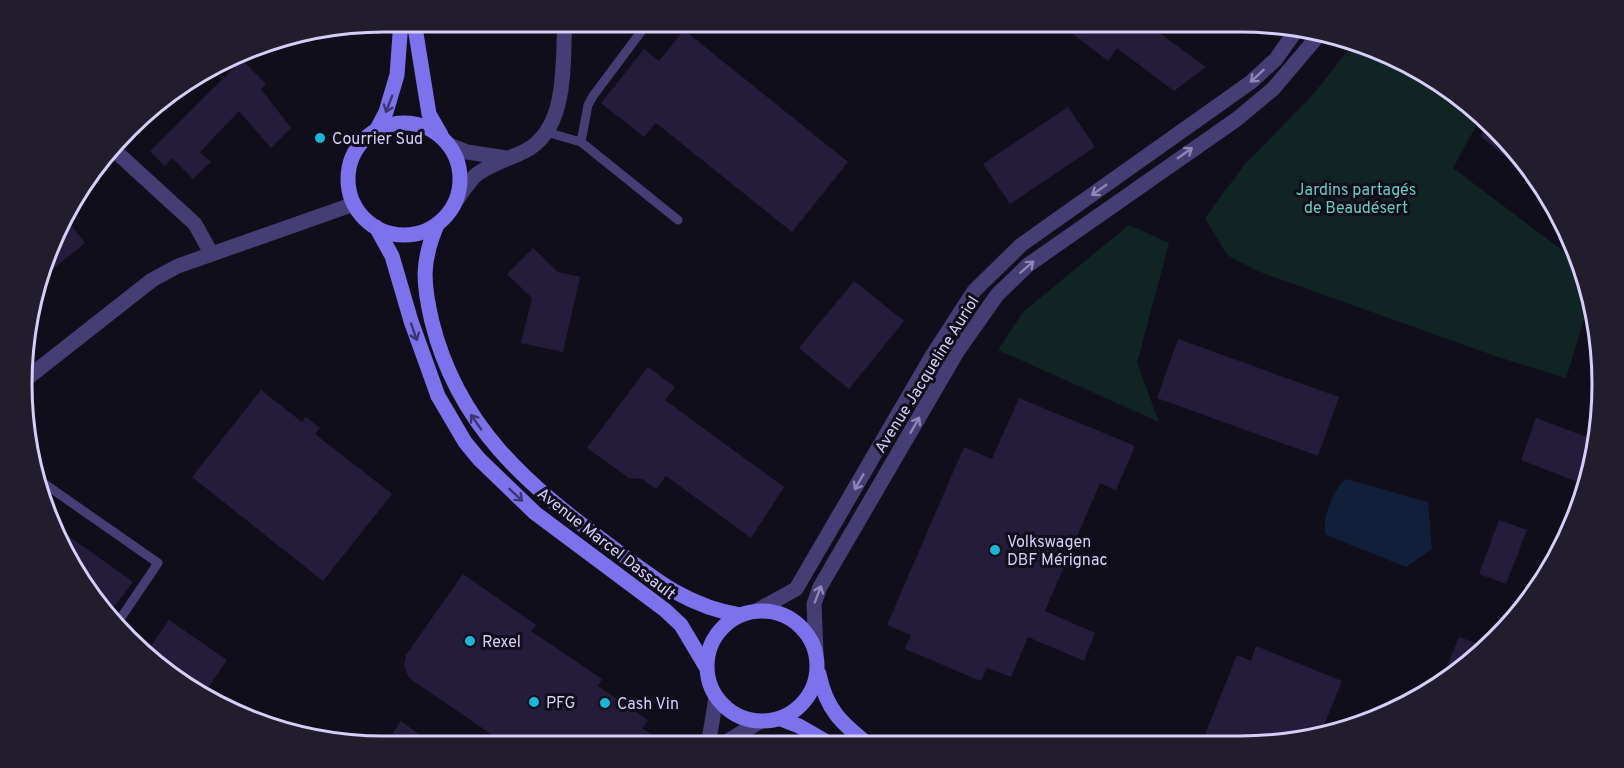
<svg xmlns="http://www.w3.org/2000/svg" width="1624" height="768" viewBox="0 0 1624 768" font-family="Overpass,sans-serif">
	<rect width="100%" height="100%" fill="#110e1b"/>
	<!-- green -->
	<g fill="#112424">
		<path d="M1353,44l26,5 102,68 -28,51 126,95 10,51 -3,-1 -20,65 -68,-21 -238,-85 -33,-17 -22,-37 40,-54 66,-67z"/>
		<path d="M1129,225l40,18 -32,120 22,59 -161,-72 25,-38z"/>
	</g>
	<!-- water -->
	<path fill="#121f3b" d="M1346,479l82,23 4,47 -26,18 -80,-32c-6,-14 8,-47 20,-56z"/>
	<!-- building -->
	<g fill="#241c3a">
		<path d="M1056,21h87l63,46 -32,24 -57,-43 -9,13z"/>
		<path d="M684,30l164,132 -56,70 -136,-109 -12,14 -43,-34 43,-54 15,12z"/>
		<path d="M242,60l24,24 -5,5 30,39 -20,20 -32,-37 -39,41 11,10 -18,17 -21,-21 -7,8 -15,-15z"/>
		<path d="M1068,107l27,40 -85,57 -27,-40z"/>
		<path d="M1491,124l6,4 25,37 -3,3 -39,-32z"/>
		<path d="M67,220l18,23 -42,34 16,-39z"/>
		<path d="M533,248l25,24 22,5 -17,75 -42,-9 11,-45 -25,-24z"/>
		<path d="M854,281l50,40 -55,68 -50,-41z"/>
		<path d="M1178,339l161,58 -21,59 -161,-58z"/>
		<path d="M648,367l27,20 -10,13 119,87 -33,51 -85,-62 -10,13 -14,-10 -13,-1 -42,-30z"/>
		<path d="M261,390l41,32 4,-5 14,11 -5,6 77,60 -69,87 -131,-104z"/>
		<path d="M1019,398l116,48 -19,44 -16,-7 -55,128 50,22 -11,28 -56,-24 -17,40 -24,-9 -6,13 -76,-32 6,-14 -24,-10 77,-178 28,12z"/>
		<path d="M1536,418l56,21 -9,45 -62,-24z"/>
		<path d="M1499,520l28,10 -21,54 -27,-10z"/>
		<path d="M52,524l81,58 -23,30 -51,-67z"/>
		<path d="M463,574l73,51 -5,6 71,48 -4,7 50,34 -6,8 27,18 -159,1 -101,-69 -5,-12 2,-11z"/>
		<path d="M169,620l58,40 -23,34 -60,-38z"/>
		<path d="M1459,637l27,10 -25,25 -22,13z"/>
		<path d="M1256,646l86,35 -22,54 -32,9h-65l-19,-7 33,-82 14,6z"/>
		<path d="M401,721l35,26h-53z"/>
	</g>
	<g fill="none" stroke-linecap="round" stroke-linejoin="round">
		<!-- lane -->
		<g stroke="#443e74" stroke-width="9">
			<path d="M649,21l-56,75 -5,9 -7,37 97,78"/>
			<path d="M546,132l35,10"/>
			<path d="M39,480l119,83 -40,59"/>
		</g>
		<!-- street -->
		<g stroke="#443e74" stroke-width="15">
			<path d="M449,145l18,7 39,6"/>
			<path d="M113,149l82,75 16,29"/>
			<path d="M456,201c6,-8 12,-19 20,-26 14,-11 33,-16 49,-24 44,-23 37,-88 40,-130"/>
			<path d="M26,379l126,-99 26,-14 176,-62"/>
			<path d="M756,611l40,-22 136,-233 42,-65 47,-46 230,-163 25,-23 19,-27"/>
			<path d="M816,652l-2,-48 6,-17 137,-235 40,-57 31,-30 209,-146 36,-30 45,-53"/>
			<path d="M708,746l8,-48"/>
			<path d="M720,746l39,-24"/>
		</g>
		<!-- secondary -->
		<g stroke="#7d71ec" stroke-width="15">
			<path d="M414,21l15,93 12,21"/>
			<circle cx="404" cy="179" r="56"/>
			<path d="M376,131l10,-19 11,-37 4,-54"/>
			<path d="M437,225c-16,37 -14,59 -5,97 26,104 94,162 177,223 43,32 76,61 131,70"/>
			<path d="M376,227l16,29 19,65 27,75 27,46 14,17 56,54 130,97 16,15 25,42"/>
			<circle cx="762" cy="666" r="55"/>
			<path d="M819,674c7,35 22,49 50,71"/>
			<path d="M781,719l18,7 33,19"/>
		</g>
	</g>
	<!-- one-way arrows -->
	<defs><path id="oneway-shaft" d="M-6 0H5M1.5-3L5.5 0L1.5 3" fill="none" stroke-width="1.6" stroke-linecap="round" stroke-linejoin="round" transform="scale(1.5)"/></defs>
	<g stroke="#8d86b6">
		<use href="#oneway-shaft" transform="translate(1257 76) rotate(137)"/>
		<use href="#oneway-shaft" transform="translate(1185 153) rotate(-35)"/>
		<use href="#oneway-shaft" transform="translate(1099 190) rotate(145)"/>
		<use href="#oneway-shaft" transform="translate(1027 267) rotate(-41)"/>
		<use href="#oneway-shaft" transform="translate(915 425) rotate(-60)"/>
		<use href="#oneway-shaft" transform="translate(859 482) rotate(120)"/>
		<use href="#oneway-shaft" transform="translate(818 594) rotate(-69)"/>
	</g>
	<g stroke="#3c366f">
		<use href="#oneway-shaft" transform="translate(389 104) rotate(111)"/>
		<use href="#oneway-shaft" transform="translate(414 332) rotate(71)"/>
		<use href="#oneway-shaft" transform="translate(476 422) rotate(-125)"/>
		<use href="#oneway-shaft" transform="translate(516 495) rotate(43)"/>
	</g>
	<!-- markers -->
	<g fill="#1cb6d7" stroke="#110e1b" stroke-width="2">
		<circle cx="320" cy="138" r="6"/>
		<circle cx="995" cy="550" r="6"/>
		<circle cx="470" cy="641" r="6"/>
		<circle cx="534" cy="702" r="6"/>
		<circle cx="605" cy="703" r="6"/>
	</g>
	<g text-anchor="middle" stroke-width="6" stroke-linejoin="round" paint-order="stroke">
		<!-- poi labels -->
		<g font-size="16" fill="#d6cef9" stroke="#110e1b" text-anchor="start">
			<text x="332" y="144">Courrier Sud</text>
			<text x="1007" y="547">Volkswagen<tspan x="1007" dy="18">DBF Mérignac</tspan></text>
			<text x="482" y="647">Rexel</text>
			<text x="546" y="708">PFG</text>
			<text x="617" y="709">Cash Vin</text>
		</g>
		<!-- park labels -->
		<g font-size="16" fill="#65cebb" stroke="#110e1b">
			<text x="1356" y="195">Jardins partagés<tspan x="1356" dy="18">de Beaudésert</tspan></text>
		</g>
		<!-- street labels -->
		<g font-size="16" fill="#d6cef9" stroke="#110e1b">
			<text transform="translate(926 374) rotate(-58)" y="6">Avenue Jacqueline Auriol</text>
			<text transform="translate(607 543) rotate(38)" y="6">Avenue Marcel Dassault</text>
		</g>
	</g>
	<!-- crop -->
	<path d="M0 0H1624V768H0ZM384 32H1240A352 352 0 0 1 1592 384V384A352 352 0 0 1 1240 736H384A352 352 0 0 1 32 384V384A352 352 0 0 1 384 32Z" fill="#211d2d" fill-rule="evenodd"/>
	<path fill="none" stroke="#d6cef9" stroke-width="3" d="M384 32H1240A352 352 0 0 1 1592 384V384A352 352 0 0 1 1240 736H384A352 352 0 0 1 32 384V384A352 352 0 0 1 384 32Z"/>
</svg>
